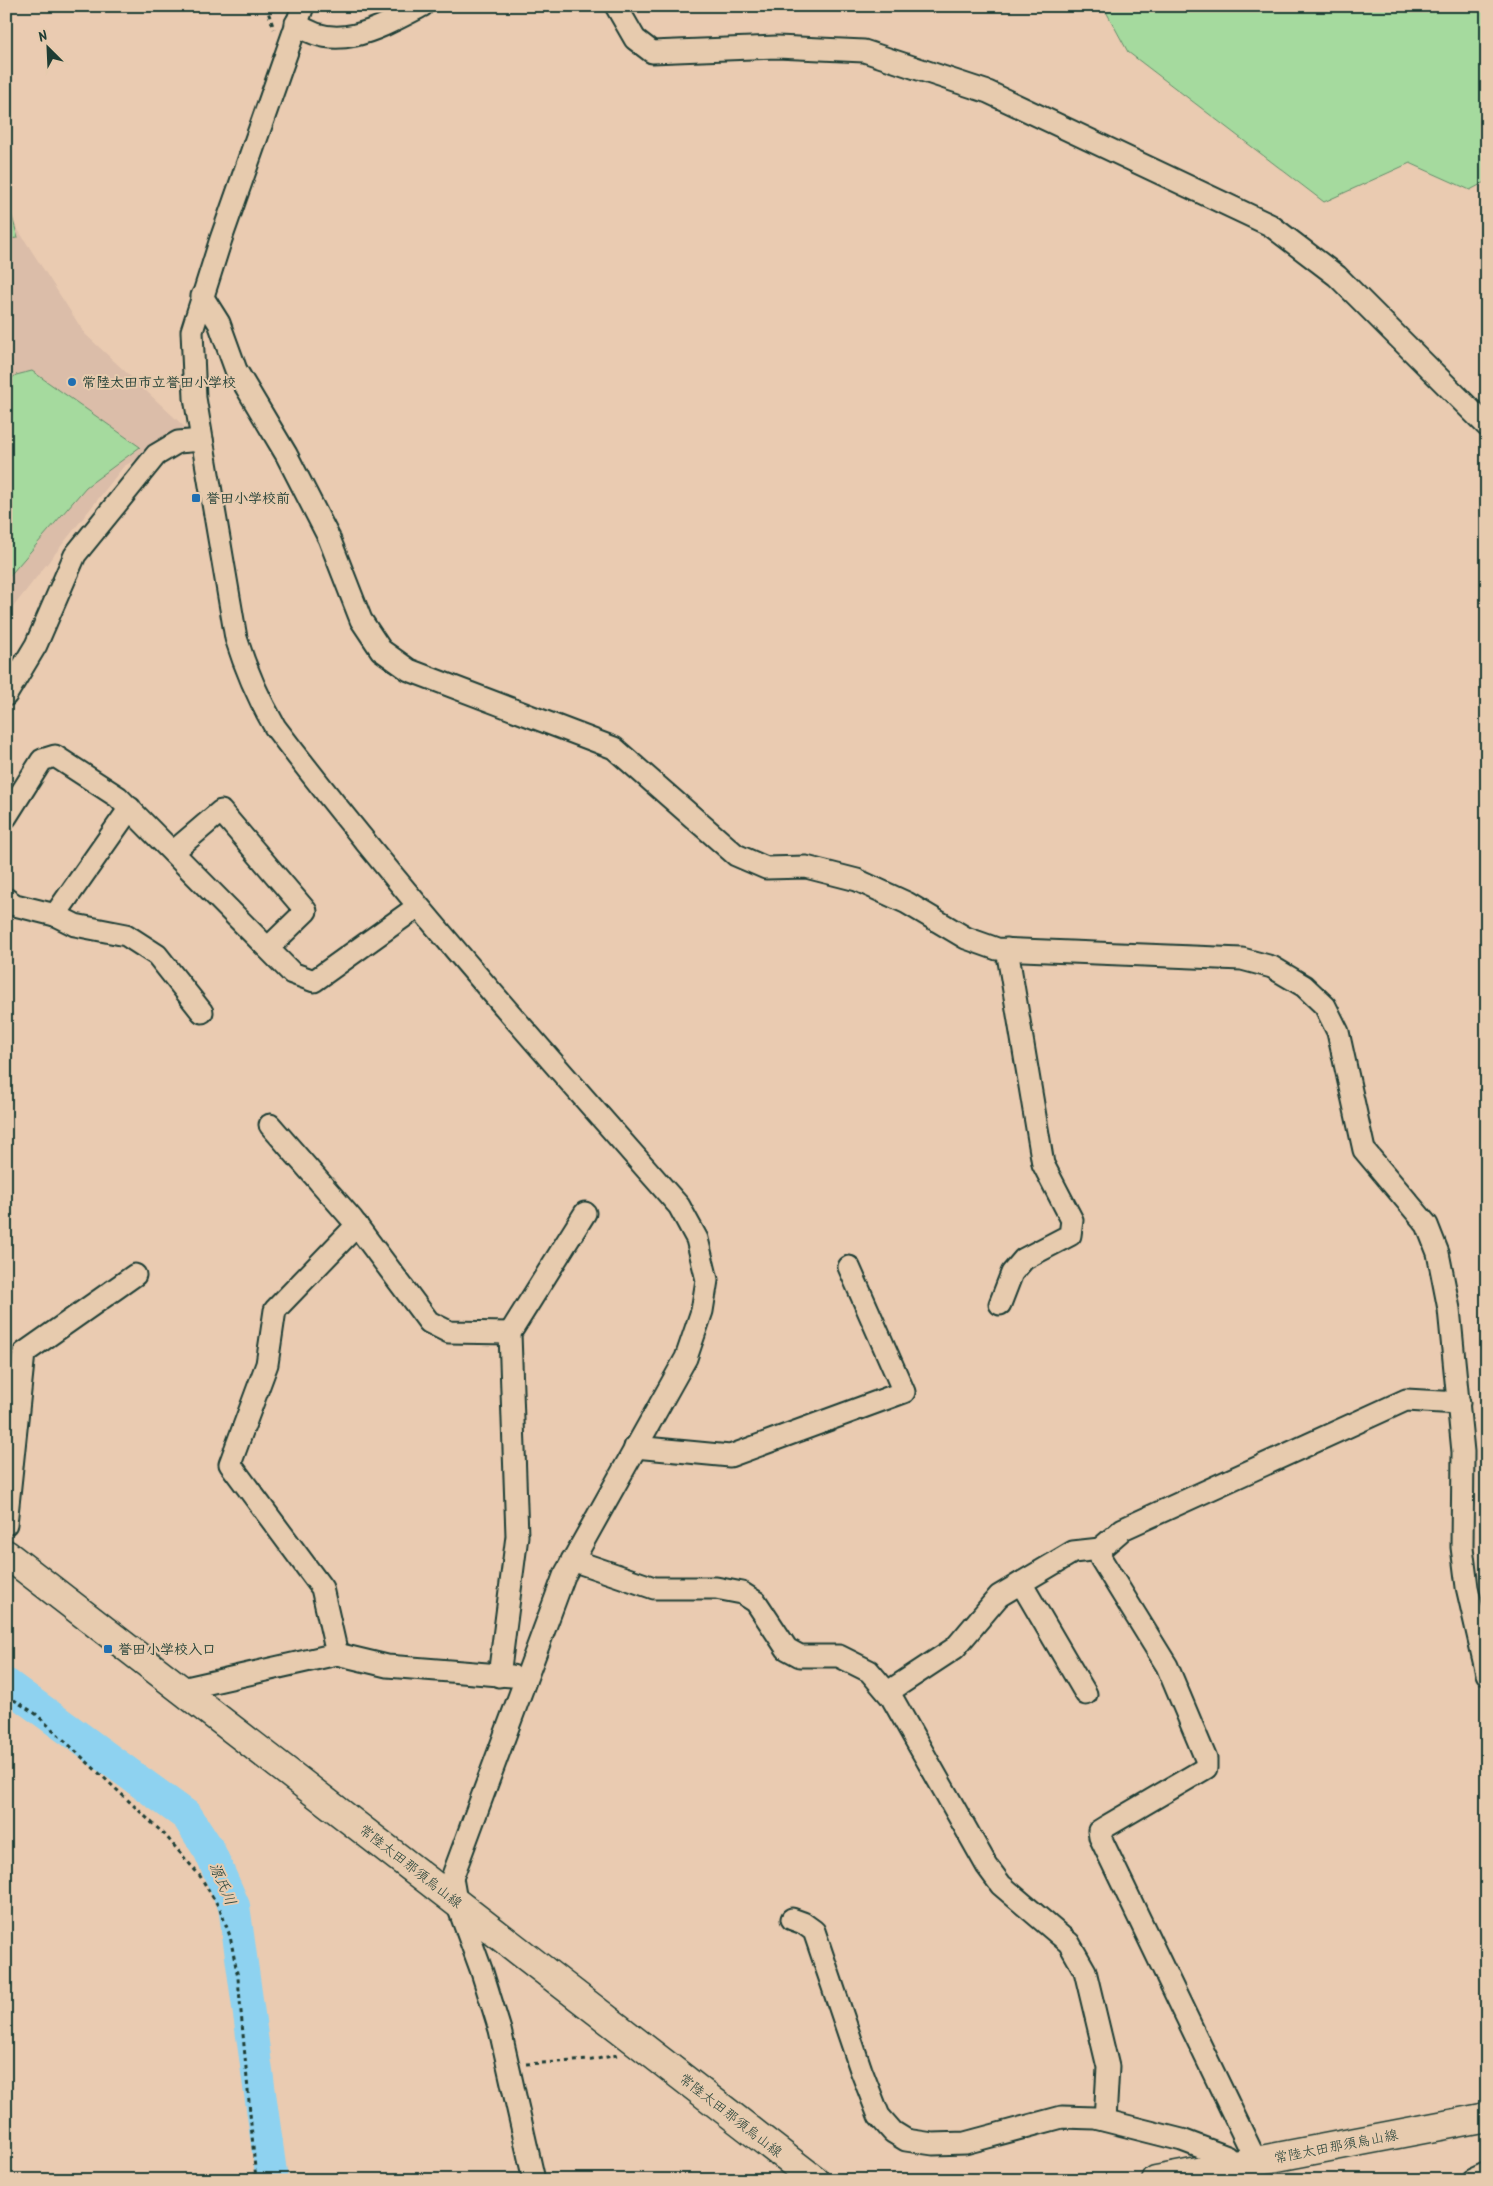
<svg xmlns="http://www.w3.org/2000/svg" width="1493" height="2186" viewBox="0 0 1493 2186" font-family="Kalam,'Klee One',sans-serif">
	<rect width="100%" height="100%" fill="#eacbb1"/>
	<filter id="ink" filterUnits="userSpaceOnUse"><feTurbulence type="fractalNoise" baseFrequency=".02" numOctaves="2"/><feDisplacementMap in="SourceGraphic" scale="10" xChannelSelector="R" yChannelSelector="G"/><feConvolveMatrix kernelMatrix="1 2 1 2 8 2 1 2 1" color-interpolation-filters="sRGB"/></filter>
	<g filter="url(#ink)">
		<!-- built -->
		<path fill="#dbbda9" d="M6,211l79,123 104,97 -65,35 -118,150z"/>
		<!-- green -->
		<g fill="#a5da9e" stroke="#628c69">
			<path d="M1103,6h384v175l-17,9 -60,-27 -86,39 -196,-150z"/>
			<path d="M6,195l12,43 -12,1z"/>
			<path d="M32,371l108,76 -54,40 -80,93v-197l10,-8z"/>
		</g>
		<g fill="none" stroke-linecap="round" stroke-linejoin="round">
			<!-- river -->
			<path stroke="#8ed2f0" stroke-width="32" d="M6,1684l181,132 22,34 25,56 38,274"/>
			<!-- minor casing -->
			<g stroke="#1f3d34" stroke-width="25">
				<g id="minor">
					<path d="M303,6l-82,233 -29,92 3,67 41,240c10,32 22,60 39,89 127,167 266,322 404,479l18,33 10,41 -5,31 -16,47 -122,218 -112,302 4,23 26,71 18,58 34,150"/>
					<path d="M616,6l19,33 17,13 125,-5 87,4 124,41 282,133 67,51 150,150"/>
					<path d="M296,23c40,32 87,3 126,-17"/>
					<path d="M202,296l17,27 17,47 50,84 43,84 32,82 20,30 28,20 205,78 122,107 30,13 40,-1 51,13 50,23 59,35 31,11 245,10 30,8 32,19 21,20 13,26 26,118 63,75 11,28 11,56 14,143 -1,95 5,40 20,87"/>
					<path d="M6,695l30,-50 39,-90 81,-100 22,-13 24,-2"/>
					<path d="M6,817l36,-57 13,-4 63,41 174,176 22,8 103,-74"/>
					<path d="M173,852l48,-41 85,100 -38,37"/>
					<path d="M6,899l9,6 40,10 20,10 51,10 31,20 45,57"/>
					<path d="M55,915l75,-107"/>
					<path d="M270,1125l82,94 77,103 20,10 61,1"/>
					<path d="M1000,1304l12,-31 12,-14 46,-24 2,-15 -29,-56 -36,-215"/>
					<path d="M635,1447l95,9 174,-64 -55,-125"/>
					<path d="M6,1524l18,-171 111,-78"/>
					<path d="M572,1560l82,28h62l26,5 14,9 31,47 13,7h39l30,15 23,27 95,168 14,19 68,58 16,28 23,96 -3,53"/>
					<path d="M1021,1583l65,111"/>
					<path d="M337,1654l-15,-66 -92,-124 37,-100 8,-54 82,-85"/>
					<path d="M499,1676l18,-140 -7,-203 75,-120"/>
					<path d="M182,1689l155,-35 50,12 125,10"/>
					<path d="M888,1692l67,-44 44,-52 74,-44 27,-3"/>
					<path d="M792,1919l11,4 11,8 47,139 18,46 14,16 13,8 27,4 32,-1 97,-26 33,1 87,22 45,17 9,8 9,15"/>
					<path d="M1256,2161l-156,-324 -1,-6 8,-5 99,-58v-9l-39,-93 -66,-107 -1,-10 23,-20 283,-129 53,3"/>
					<path d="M1472,2180l15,-7"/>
				</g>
			</g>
			<!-- major casing -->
			<g stroke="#1f3d34" stroke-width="31">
				<g id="major">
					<path d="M6,1554l809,626"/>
					<path d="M1156,2180l331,-63"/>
				</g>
			</g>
			<!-- path -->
			<g stroke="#1f3d34" stroke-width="3" stroke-dasharray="4 4" stroke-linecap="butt">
				<path d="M266,6l8,23"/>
				<path d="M6,1697l5,1 25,16 129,121 35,41 20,33 10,27 8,42 18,202"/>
				<path d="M526,2064l66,-4 25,-5"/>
			</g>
			<!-- minor -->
			<use href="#minor" stroke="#e7cbae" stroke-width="21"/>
			<!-- major -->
			<use href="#major" stroke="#e7cbae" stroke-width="28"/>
		</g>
	</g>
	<!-- markers -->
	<g fill="#1f6fb2" stroke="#e7cbae" stroke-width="2">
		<circle cx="72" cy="382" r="5"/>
		<rect x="191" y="493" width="10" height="10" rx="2.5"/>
		<rect x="103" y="1644" width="10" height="10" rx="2.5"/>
	</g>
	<g text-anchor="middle" stroke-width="4" stroke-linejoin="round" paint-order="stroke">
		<!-- poi labels -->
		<g font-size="14" font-weight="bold" fill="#1f3d34" stroke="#e7cbae" text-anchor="start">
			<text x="82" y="387">常陸太田市立誉田小学校</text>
			<text x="206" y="503">誉田小学校前</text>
			<text x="118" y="1654">誉田小学校入口</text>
		</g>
		<!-- street labels -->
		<g font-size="14" fill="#1f3d34" stroke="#e7cbae">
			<text transform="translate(411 1866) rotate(38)" y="5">常陸太田那須烏山線</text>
			<text transform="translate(731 2115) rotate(38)" y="5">常陸太田那須烏山線</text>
			<text transform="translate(1336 2146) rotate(-11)" y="5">常陸太田那須烏山線</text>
		</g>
		<!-- water labels -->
		<g font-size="15" font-style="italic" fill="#25443d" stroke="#e7cbae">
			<text transform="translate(223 1884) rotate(67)" y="5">源氏川</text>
		</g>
	</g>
	<!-- margin -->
	<rect width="1493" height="2186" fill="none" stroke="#e7cbae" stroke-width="25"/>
	<rect x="12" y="12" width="1468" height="2161" fill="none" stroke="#1f3d34" stroke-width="2" filter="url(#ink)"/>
	<!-- north arrow -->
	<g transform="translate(48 48) rotate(336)" stroke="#e7cbae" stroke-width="4" paint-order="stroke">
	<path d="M0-4L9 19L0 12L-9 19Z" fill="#1f3d34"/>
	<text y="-8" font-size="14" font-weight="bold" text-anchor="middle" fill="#1f3d34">N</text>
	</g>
</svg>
